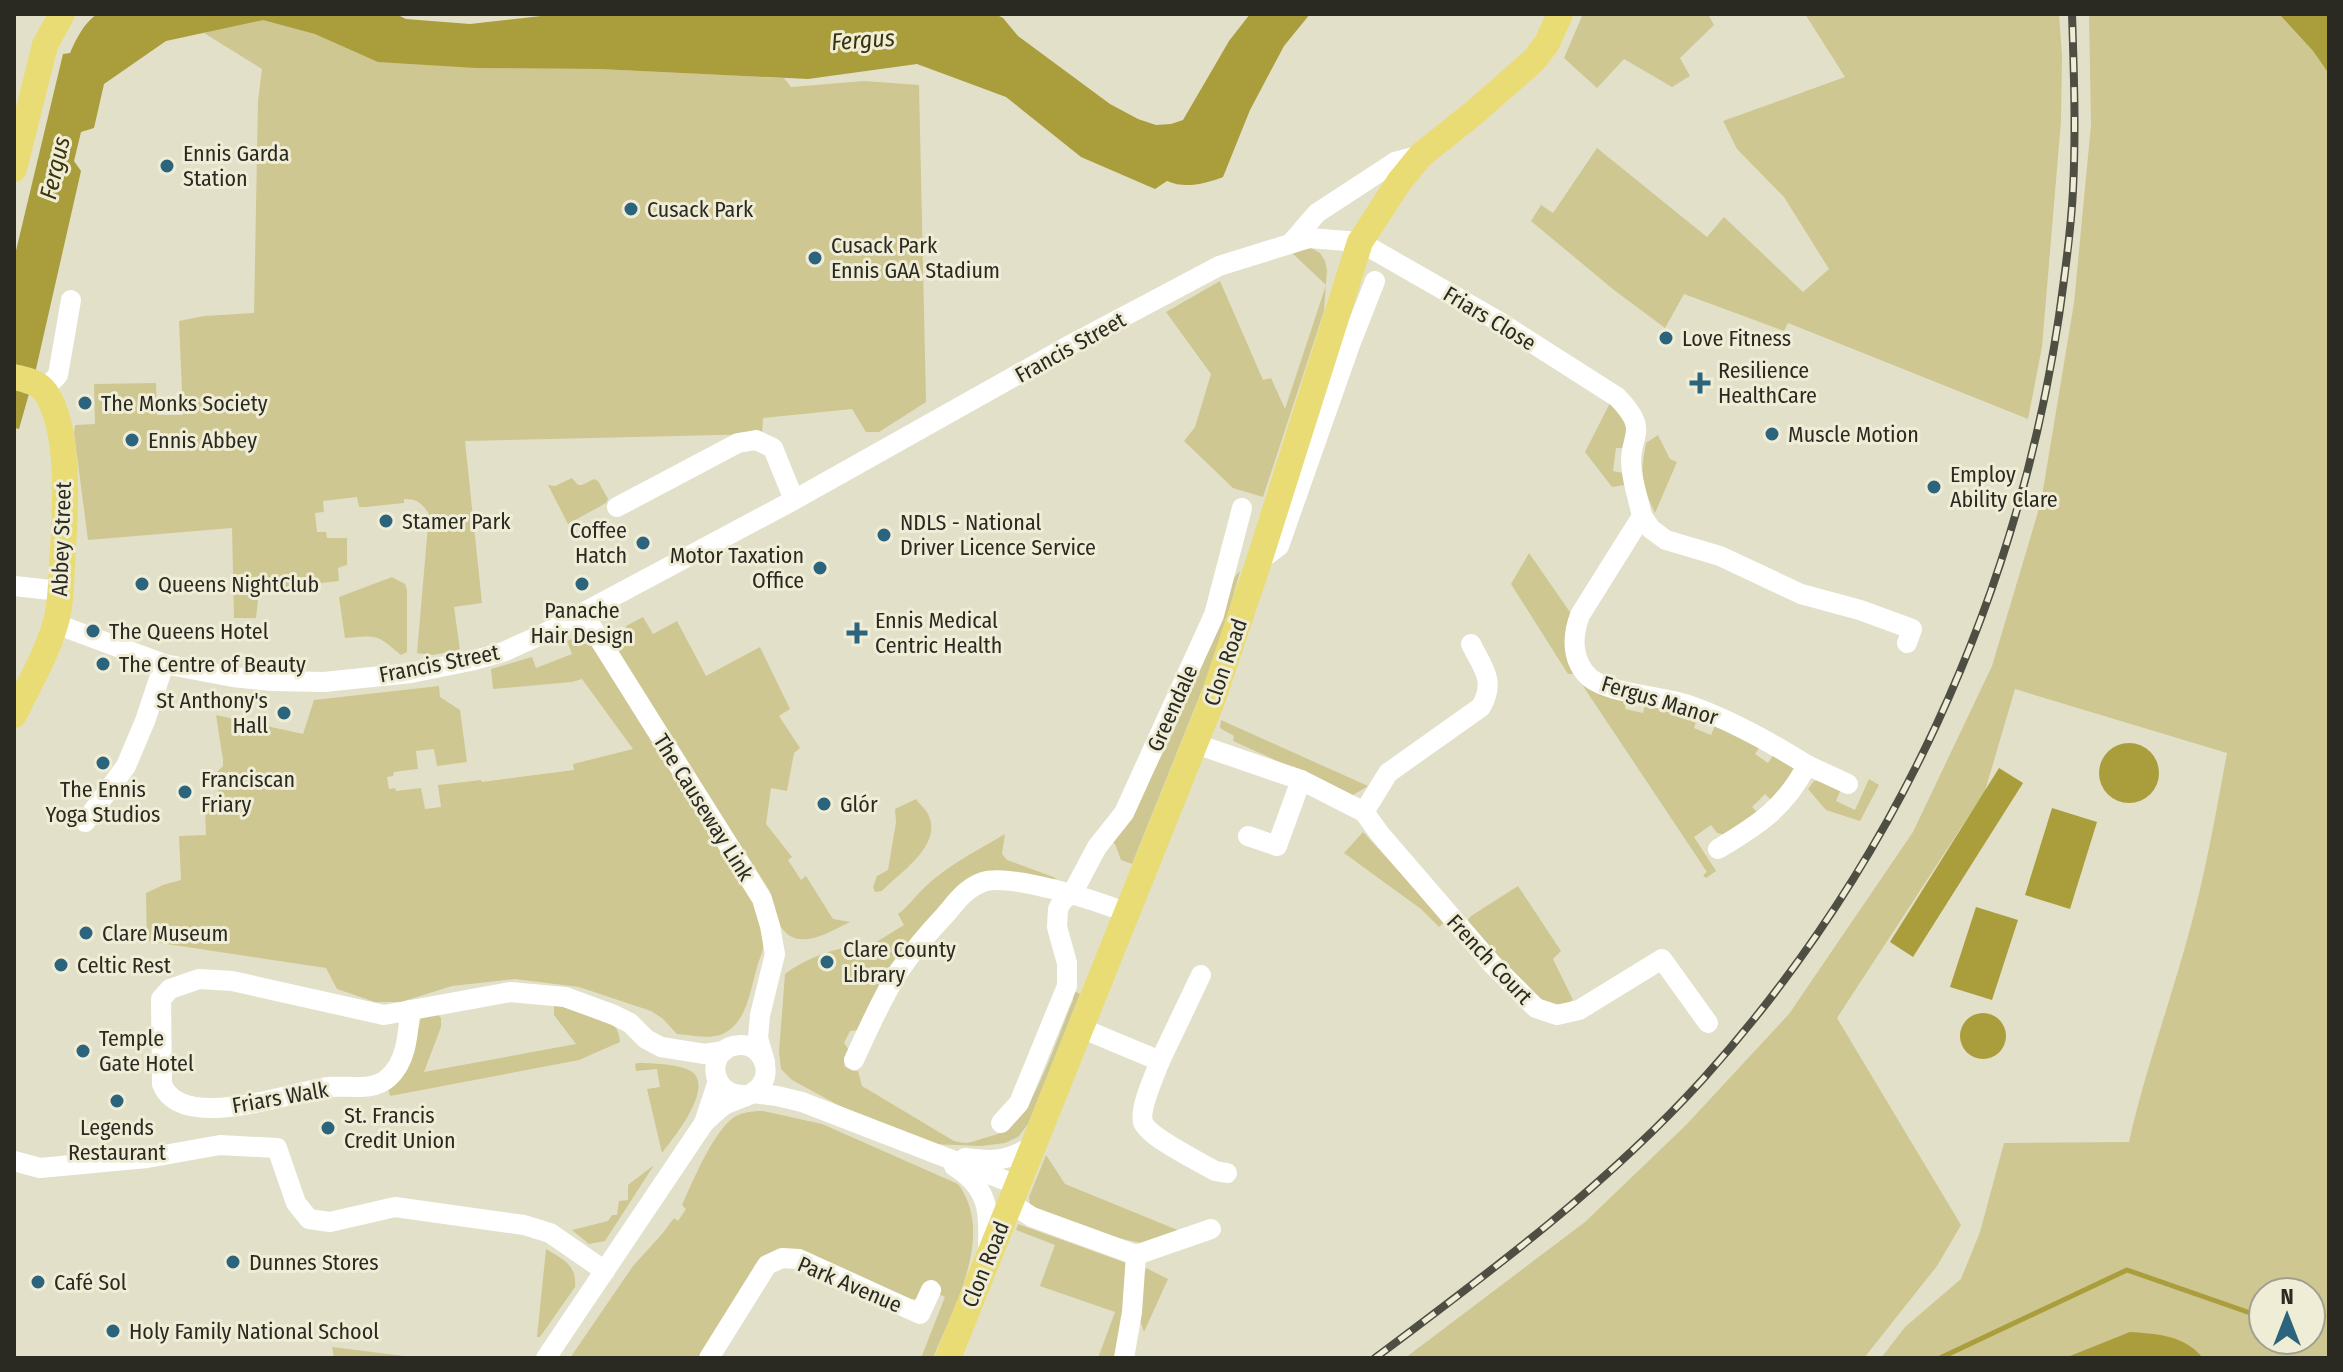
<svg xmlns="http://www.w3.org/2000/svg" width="2343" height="1372" viewBox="0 0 2343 1372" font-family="'Fira Sans Condensed',sans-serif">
	<rect width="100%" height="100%" fill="#e3e0ca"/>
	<!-- green -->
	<g fill="#cec791" fill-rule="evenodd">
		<path d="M264,14l212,54 123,1 185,9 7,9 73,-6 55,4 7,317 -47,30h-13l-14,-23 -89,9 -1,16 -297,7 17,162 -28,4 6,43 -28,5 -15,-2 12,-139c-7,-11 -12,-15 -25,-15v4l-39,4h-6l-2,-10 -34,4 1,11 -9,1 2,19h9l1,6h20v27l-9,3 1,13 -80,9 -3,28h-22l-2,-90 -144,12 -14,-107 1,-8 20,-1 -1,-40 62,-1 1,32h26l-4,-94 25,-5 50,-3 4,-212 4,-32 -58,-36z"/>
		<path d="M1583,14h125l6,11 -34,33 10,18 -18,11 -48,-28 -27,29 -33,-30z"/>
		<path d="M1805,14h254l3,41 -1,66 -19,226 -14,72 -240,-96 -4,8 -100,-37 -19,34 -51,-38 -83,-69 10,-16 12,8 44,-65 110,89 17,-20 79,75 26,-23 -45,-72 -47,-48 -14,-28 122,-44z"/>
		<path d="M2089,14h190l34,37 16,23v1284h-448l24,-31 56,-48 19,-47 24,-89 125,-1c16,-72 42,-142 61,-213 16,-58 26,-117 37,-176l-212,-64 -30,102 -148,227 124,207 -24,41 -73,92h-459l180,-136 101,-97 103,-111 124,-182 79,-166 49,-164 33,-199 17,-178zM2263,1292h48v48h-48z"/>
		<path d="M1311,248l9,5 5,8 2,9 -3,41 -61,186 -30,-9 -49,-47 11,-14 16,-53 -45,-62 54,-31 43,99 8,-2 14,31 41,-124 -35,-33z"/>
		<path d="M1611,401c14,19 18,23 15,47h-10l-3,23 10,2 2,12 -13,2 -27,-35z"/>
		<path d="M1658,435l12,24 7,3 -22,51c-14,-30 -15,-38 -9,-70z"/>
		<path d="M572,478l6,7h4l12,-6 4,2 10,18 -2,4 -38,21 -20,-39 7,1z"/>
		<path d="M1529,553l43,62 5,59h-9l-57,-90z"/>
		<path d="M1240,571l-22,79 -86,214 -11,-4 -6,-16 -4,-3 21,-25 43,-88 51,-122 3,-23z"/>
		<path d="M392,577l13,7 2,6v62l-6,3c-24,-21 -24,-20 -56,-17l-6,-41z"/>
		<path d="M643,617l10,17 24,-13 29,55 54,-29 30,62 -11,7 21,32 -6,5 -7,38 -16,-3 -5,36 26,33 -4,3 13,20 5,-4 27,43 17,3c-19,9 -52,31 -69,5 -6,-10 -8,-26 -12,-37l-161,-254 15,-1 5,-3 -2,-6z"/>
		<path d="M572,639l19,6 160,251c6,16 12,31 12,48 1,8 -4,15 -6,23 -7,24 -10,58 -37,68 -13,4 -30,0 -43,-1l-15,-16 -11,-7 -72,-24 -64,-8 -63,7 -51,16h-26l-38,-13 -11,-21 -179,-27 -1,-48 17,-8 18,-5 -2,-44 27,-1 -1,-25 14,-1 -2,-37 6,-6v-6l-7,-45 87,19 11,-34 125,-14 1,11 20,13 7,52 -30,4 -3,-17 -18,2 2,18 -24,3 -1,4 -6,1 2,12 6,-1 1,3 25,-3 4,21 16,-2 -3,-22 43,-5 1,2 92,-12 -1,-6 60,-15 -51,-70 -10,3 -79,7 -2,-20 41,-12 4,11 36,-14 -5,-13z"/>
		<path d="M1577,677l50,21 -2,11 18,4 3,-12 52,15 -4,12 17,7 5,-12 45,22 -6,9 13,9 6,-9 20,12v5l-21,31 -8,-8 -13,13 8,8 -30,21 -13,-3 -6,-8 -17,12 22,34 -10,7 -3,-3 4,-3z"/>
		<path d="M1221,720l147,66 -15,9 -120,-54 1,-5 -14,-8z"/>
		<path d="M1822,779l19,10 -5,12 19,9 14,-31 10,6 -19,36 -34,-11 -18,-21 6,-8z"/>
		<path d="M916,799c3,5 10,10 12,15 16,31 -29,59 -46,77l-7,1 -2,-5 4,-11 11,-6 8,-48 -1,-13z"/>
		<path d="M1363,832l82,90 -6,5 -18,-18 -77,-56z"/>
		<path d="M1005,834l-3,20 5,6 49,18 -6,4 -72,-5 -119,153 -9,1 -6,12 5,7 -5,16 9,5h5l4,15 92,55c16,4 16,1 30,-3 11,-3 19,-5 28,-13 24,-20 48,-94 61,-125v-10l7,4 -52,130 -10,13 -13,6 -24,3 -50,-2 -91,-38 -48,-26 -11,-11 -2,-17 6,-78c17,-13 37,-21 58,-26l7,10 54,-33 -6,-11c11,-8 17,-18 27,-27 23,-22 53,-37 80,-53z"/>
		<path d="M1518,886l43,65 -8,8 20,41c-11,7 -25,5 -35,-3 -25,-19 -50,-53 -71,-76l4,-5z"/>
		<path d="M554,1005c25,6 65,6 66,37l-41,18 -189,36 -2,-8 27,-45 6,-25 14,-7 6,7v9l-17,45 152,-28 -22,-29z"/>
		<path d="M638,1063c14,0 39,1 51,7 29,14 -16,69 -27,83l-15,-64 13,-2 -3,-18 -21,2 -1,-7z"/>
		<path d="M763,1111l59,13 136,60c38,51 -5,124 -25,174h-12l24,-61 -21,-10 -6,12h-9l-115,-50 -95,109h-129l63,-92 29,-32 12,-16 4,3 8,-12 -4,-4c11,-24 30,-71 51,-87 8,-6 20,-7 30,-7z"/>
		<path d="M1046,1155l19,29 115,47 -29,14 -95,-20 -26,-20 -1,-8z"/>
		<path d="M654,1165l-49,76 -16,3 -17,-14 36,-9 4,-6h5l2,-14 9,-1v-15z"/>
		<path d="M1018,1224l111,40 -3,38 -11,56h-17l17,-46 -75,-26 15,-41 -39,-15z"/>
		<path d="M546,1249c17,10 31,16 29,38l-35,50h-3z"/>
		<path d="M1146,1268l22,11 -24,53 -4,-11 4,-47z"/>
		<path d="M332,1347l88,11h-86z"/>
	</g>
	<!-- water -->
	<g fill="#aa9d3c">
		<path d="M97,14h299l10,5 64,5 89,-10h436l8,4 15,18 92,68 28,15 18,6 15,-1 12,-4 46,-79 21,-27h60l-26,32 -34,64 -27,67c-19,7 -38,12 -56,4l-12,8 -74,-32 -75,-60 -89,-33 -109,15 -209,-10 -123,-1 -98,-6 -63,-28 -52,-14 -97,21 -62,43 -10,44 -13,4 -7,29 7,10 -45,198 -17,60 -5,-1v-169l49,-205 7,-1c6,-14 14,-30 27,-39z"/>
		<path d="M2279,14h50v60l-16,-23z"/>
		<circle cx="2129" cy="773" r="30"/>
		<path d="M1999,768l24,15 -110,174 -23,-15z"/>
		<path d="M2052,808l45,14 -27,87 -45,-14z"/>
		<path d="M1976,907l42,13 -26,80 -42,-13z"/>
		<circle cx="1983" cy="1036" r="23"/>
		<path d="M2130,1332c28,2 54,3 73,26h-138z"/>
	</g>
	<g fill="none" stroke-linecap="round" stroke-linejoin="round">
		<!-- stream -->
		<path stroke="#aa9d3c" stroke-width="5" d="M1940,1358l187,-88 132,46"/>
		<!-- minor -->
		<g stroke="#fff" stroke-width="20">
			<path d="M1291,243l26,-30 78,-51 26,-7"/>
			<path d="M44,390l14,-15 13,-75"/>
			<path d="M617,507l121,-64 18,-3 17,8 21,52"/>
			<path d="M1642,516l9,13 15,11 54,16 81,38 59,16 52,19 -5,14"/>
			<path d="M1259,561l20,-15 72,-204 24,-61"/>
			<path d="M14,586l46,5"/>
			<path d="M583,613l179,286 8,27 5,28 -15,61 -2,23 7,24"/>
			<path d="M56,624l108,40 69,13 39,4 52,1 87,-9 64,-13 28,-8 40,-18 251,-134 278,-156 147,-78 90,-28 51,4 138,79 119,76c36,37 9,37 15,75 2,15 7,30 10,44l-62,99c-8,21 -9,46 10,63 20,16 75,18 101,28 42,15 79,36 116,59 -22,43 -49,60 -89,84"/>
			<path d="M1471,644c12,24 25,37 10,63l-93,66 -24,39 16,22 112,130 44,44 21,7 22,-5 83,-51 46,64"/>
			<path d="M1196,744l105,36 63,32"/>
			<path d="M1807,765l41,19"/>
			<path d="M85,822l41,-56 19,-45 19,-57"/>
			<path d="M1248,836l29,10 24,-66"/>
			<path d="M410,1010c-2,23 -3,52 -22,68 -15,14 -41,7 -59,9 -37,4 -148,47 -167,-3l-1,-85 9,-10 29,-10 33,2 152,34 126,-23 55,5 49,18 16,8 16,16 15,8 44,7 19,-3"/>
			<path d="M1081,1028l79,33c-5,13 -21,48 -17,61 5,15 57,40 72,49l12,2"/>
			<path d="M854,1060c14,-30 27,-61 45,-89 14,-20 30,-39 47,-57 11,-13 20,-26 37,-32 28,-9 115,19 144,31"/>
			<path d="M1160,1061l41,-86"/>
			<path d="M752,1093l25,3 25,6 215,83"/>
			<path d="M704,1123c6,-6 12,-12 19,-17 11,-7 30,-9 38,-21 12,-16 -1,-41 -21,-40 -34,1 -33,50 4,50"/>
			<path d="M1001,1123l18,-20 48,-117v-23l-10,-36 1,-18 5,-9 9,-6 25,-47 27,-34 90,-198 28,-107"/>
			<path d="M965,1158c28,4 43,3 67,-12"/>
			<path d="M14,1161l26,7 107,-10 73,-13 57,3 19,55 13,16 21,3 65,-15 129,18 26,8 55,38"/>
			<path d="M954,1166c35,22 35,44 34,82"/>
			<path d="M1010,1203l22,14 104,38"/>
			<path d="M1136,1255l75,-26"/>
			<path d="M546,1358l158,-235 14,-42"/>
			<path d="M709,1358l58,-93 15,-7 17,1 121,55 11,-24"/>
			<path d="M1124,1358l8,-46 4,-57"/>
		</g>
		<!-- major -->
		<g stroke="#e9dc74" stroke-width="26">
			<path d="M14,169l31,-124 17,-31"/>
			<path d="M14,377c12,3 25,5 32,16 26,39 19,125 16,171 -1,20 -1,42 -7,61 -9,31 -27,61 -41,90"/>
			<path d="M948,1358l264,-657 47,-140 101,-319 39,-60 22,-27 54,-43 59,-52 13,-17 13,-29"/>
		</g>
		<!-- rail casing -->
		<g stroke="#4f4e43" stroke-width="8">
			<path id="rail" d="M1375,1358c115,-86 231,-172 328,-279 191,-212 314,-481 356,-763 6,-42 12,-84 14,-126 3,-59 1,-117 -1,-176"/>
		</g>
		<!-- rail -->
		<use href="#rail" stroke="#f0edd7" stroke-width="5" stroke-dasharray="15" stroke-linecap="butt"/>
	</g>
	<!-- markers -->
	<g fill="#2c637d" stroke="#f0edd7" stroke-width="3">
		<circle cx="167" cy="166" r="8"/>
		<circle cx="631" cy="209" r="8"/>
		<circle cx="815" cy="258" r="8"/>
		<circle cx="1666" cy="338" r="8"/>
		<path d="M1696 371h8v8h8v8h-8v8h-8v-8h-8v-8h8z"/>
		<circle cx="85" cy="403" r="8"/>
		<circle cx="1772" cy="434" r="8"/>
		<circle cx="132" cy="440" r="8"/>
		<circle cx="1934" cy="487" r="8"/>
		<circle cx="386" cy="521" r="8"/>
		<circle cx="884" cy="535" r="8"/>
		<circle cx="643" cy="543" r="8"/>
		<circle cx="820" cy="568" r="8"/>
		<circle cx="142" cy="584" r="8"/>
		<circle cx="582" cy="584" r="8"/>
		<circle cx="93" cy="631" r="8"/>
		<path d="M853 621h8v8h8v8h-8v8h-8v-8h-8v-8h8z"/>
		<circle cx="103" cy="664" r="8"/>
		<circle cx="284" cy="713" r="8"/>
		<circle cx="103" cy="763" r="8"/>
		<circle cx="185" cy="792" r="8"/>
		<circle cx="824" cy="804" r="8"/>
		<circle cx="86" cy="933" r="8"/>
		<circle cx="827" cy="962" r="8"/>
		<circle cx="61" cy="965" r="8"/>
		<circle cx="83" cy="1051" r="8"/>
		<circle cx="117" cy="1101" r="8"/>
		<circle cx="328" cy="1128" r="8"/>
		<circle cx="233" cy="1262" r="8"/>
		<circle cx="38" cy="1282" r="8"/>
		<circle cx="113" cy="1331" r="8"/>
	</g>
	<g text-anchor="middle" stroke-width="6" stroke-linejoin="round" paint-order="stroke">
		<!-- poi labels -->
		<g font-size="22" fill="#2b2a22" stroke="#f0edd7" text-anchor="start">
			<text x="183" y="161">Ennis Garda<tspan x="183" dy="25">Station</tspan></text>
			<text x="647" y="217">Cusack Park</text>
			<text x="831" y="253">Cusack Park<tspan x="831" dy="25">Ennis GAA Stadium</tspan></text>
			<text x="1682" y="346">Love Fitness</text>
			<text x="1718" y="378">Resilience<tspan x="1718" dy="25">HealthCare</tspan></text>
			<text x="101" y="411">The Monks Society</text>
			<text x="1788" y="442">Muscle Motion</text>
			<text x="148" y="448">Ennis Abbey</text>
			<text x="1950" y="482">Employ<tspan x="1950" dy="25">Ability Clare</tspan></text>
			<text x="402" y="529">Stamer Park</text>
			<text x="900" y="530">NDLS - National<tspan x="900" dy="25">Driver Licence Service</tspan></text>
			<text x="627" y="538" text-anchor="end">Coffee<tspan x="627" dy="25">Hatch</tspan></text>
			<text x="804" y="563" text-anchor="end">Motor Taxation<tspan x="804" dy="25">Office</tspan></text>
			<text x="158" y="592">Queens NightClub</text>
			<text x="582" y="618" text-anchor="middle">Panache<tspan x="582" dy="25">Hair Design</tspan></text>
			<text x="875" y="628">Ennis Medical<tspan x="875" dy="25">Centric Health</tspan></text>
			<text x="109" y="639">The Queens Hotel</text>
			<text x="119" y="672">The Centre of Beauty</text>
			<text x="268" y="708" text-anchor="end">St Anthony's<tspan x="268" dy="25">Hall</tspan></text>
			<text x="201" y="787">Franciscan<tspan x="201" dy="25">Friary</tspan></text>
			<text x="103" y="797" text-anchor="middle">The Ennis<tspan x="103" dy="25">Yoga Studios</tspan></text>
			<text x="840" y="812">Glór</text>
			<text x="102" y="941">Clare Museum</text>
			<text x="843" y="957">Clare County<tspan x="843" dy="25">Library</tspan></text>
			<text x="77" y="973">Celtic Rest</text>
			<text x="99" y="1046">Temple<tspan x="99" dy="25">Gate Hotel</tspan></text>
			<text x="344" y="1123">St. Francis<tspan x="344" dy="25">Credit Union</tspan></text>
			<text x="117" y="1135" text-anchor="middle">Legends<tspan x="117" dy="25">Restaurant</tspan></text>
			<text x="249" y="1270">Dunnes Stores</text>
			<text x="54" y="1290">Café Sol</text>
			<text x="129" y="1339">Holy Family National School</text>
		</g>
		<!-- street labels -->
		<g font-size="22" fill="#2b2a22" stroke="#f0edd7">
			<text transform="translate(1490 318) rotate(31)" y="8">Friars Close</text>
			<text transform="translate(1070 347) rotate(-29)" y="8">Francis Street</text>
			<text transform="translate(61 539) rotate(-88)" y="8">Abbey Street</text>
			<text transform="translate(1225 662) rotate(-71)" y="8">Clon Road</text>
			<text transform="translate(439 663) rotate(-11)" y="8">Francis Street</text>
			<text transform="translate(1660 700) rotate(17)" y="8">Fergus Manor</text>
			<text transform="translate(1172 708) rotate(-66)" y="8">Greendale</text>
			<text transform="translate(704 807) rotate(58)" y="8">The Causeway Link</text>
			<text transform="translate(1490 959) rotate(47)" y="8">French Court</text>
			<text transform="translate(280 1097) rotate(-10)" y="8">Friars Walk</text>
			<text transform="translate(985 1264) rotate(-68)" y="8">Clon Road</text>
			<text transform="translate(850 1284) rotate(23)" y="8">Park Avenue</text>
		</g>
		<!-- water labels -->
		<g font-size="24" font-style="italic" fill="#3a340a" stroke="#f0edd7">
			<text transform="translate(863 40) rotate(-4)" y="8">Fergus</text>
			<text transform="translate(55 168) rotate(-77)" y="8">Fergus</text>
		</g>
	</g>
	<!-- border -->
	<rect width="2343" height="1372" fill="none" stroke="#2b2a22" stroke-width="32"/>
	<!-- north arrow -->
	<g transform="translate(2287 1316)"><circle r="38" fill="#f0edd7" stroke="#a19f8f" stroke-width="2"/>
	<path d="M0-6L14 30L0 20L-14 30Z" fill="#2c637d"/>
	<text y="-12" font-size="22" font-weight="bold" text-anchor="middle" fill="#2b2a22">N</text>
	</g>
</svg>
